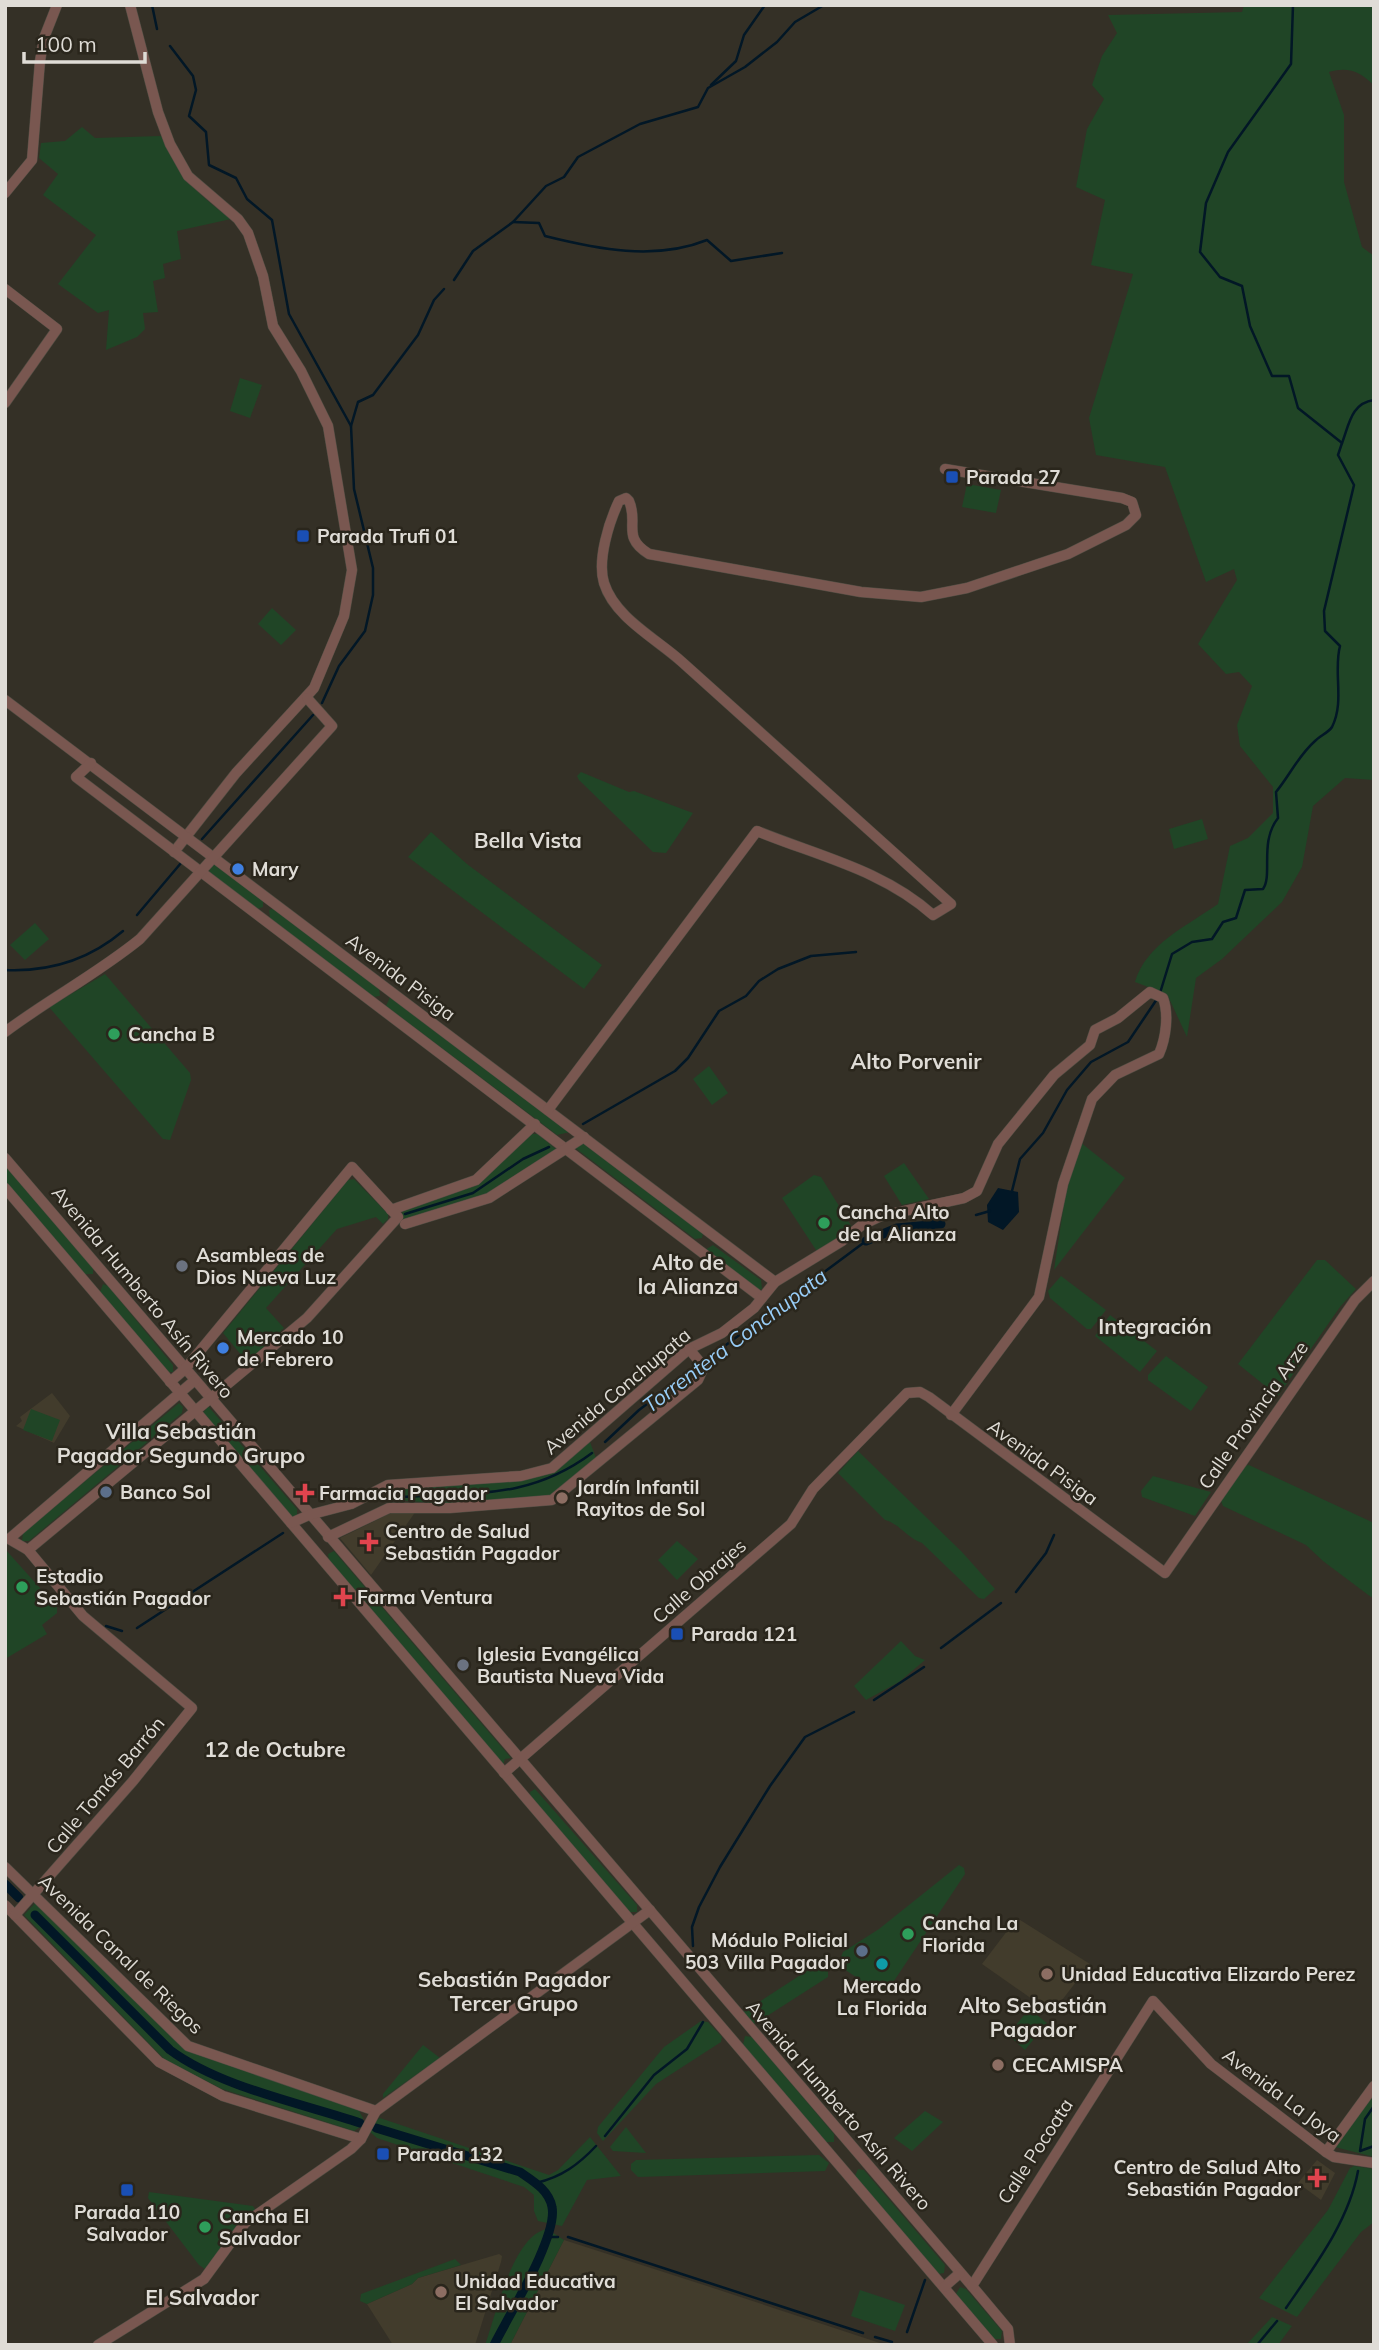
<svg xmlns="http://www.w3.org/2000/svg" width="1379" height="2350" viewBox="0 0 1379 2350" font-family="Mulish,sans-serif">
	<rect width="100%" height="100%" fill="#343026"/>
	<!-- built -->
	<g fill="#423c2c">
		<path d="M52,1393l18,23 -16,27 -38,-17 6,-5 -2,-4z"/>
		<path d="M416,1511l-45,64 -31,-37 53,-26z"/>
		<path d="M1017,1918l73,46 -38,49 -70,-49z"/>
		<path d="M1317,2160l18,13 -14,27 -23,-17z"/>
		<path d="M564,2240l143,46 179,59h-376z"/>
		<path d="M499,2254l3,2 -1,6 -26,83h-82l-26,-41 45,-20 6,-6z"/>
	</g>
	<!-- green -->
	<g fill="#204526">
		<path d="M1244,5h130v80c-14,-13 -25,-19 -45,-13l15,43v67l18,65 12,9v524l-29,-2 -32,28 -11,61 -20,35 -60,57 -26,19 -9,59 -20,-43 -32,-12c11,-38 52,-56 83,-78l12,-58 18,-8 25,-25v-26l-33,-41 -3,-21 15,-39 -13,-14 -13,2 -28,-30 39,-64 -3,-11 -28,13 -41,-115 -69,-12 -7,-37 44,-144 -42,-9 14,-65 -29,-13 11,-58 17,-30 -12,-14 10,-29 15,-23 -9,-18 134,-3z"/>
		<path d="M82,127l13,11 66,-2c20,43 33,55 70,83l-54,12 4,28 -18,5 2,14 -12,3 5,31 -15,1 2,16 -8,8 -31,13 3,-40 -11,3 -40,-29 38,-49 -53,-40 15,-21 -19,-16 2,-15 24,-2z"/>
		<path d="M240,378l22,7 -12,33 -20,-7z"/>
		<path d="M967,484l34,6 -5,23 -34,-6z"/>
		<path d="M272,608l24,22 -15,15 -23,-21z"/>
		<path d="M581,772l48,20 5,-1 59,22 -27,40 -13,-1 -74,-72 -2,-4z"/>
		<path d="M1202,819l6,20 -34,10 -5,-20z"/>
		<path d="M431,832l36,32 135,101 -18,24 -176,-132z"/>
		<path d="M211,865h5l47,36v6l-6,2 -48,-36z"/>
		<path d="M274,908l105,80 1,8 -8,1 -102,-79 -1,-8z"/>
		<path d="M35,923l14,16 -24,21 -15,-15z"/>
		<path d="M105,974l85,99 1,7 -21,60 -7,-1 -114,-132z"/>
		<path d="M390,997h2l178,135 -13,3 -171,-129z"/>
		<path d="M709,1066l19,27 -16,12 -19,-26z"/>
		<path d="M531,1134h7l20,17 -69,42 -84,27 -4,-2 2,-8 72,-24z"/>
		<path d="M584,1142l119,91 -1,5 -7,1 -121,-92z"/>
		<path d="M1080,1142l45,36 -71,92 11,-73z"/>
		<path d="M904,1163l25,36 -27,6 -18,-29z"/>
		<path d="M5,1166l88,101v7h-8l-80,-92z"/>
		<path d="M814,1175l7,2 31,50v4l-32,19h-4l-34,-52z"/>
		<path d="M354,1179l34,35v5l-5,5 -7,-7 -39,12 -71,79 18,20 -37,34 -24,-29 125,-153z"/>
		<path d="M713,1245l48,35 1,9 -4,1 -53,-40z"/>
		<path d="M1317,1260h8l31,29 -16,18 -62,89 -40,-32z"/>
		<path d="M1061,1276l45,34 -15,19h-4l-37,-31 -2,-7z"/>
		<path d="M103,1284l5,2 65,79v7h-6l-67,-80z"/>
		<path d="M1110,1315l47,36 -17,21 -45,-36z"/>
		<path d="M1166,1356l42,31 -17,24 -43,-31v-5z"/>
		<path d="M179,1403l4,4 -1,6 -153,128h-7l1,-8z"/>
		<path d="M208,1406l89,103v7l-6,1 -88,-104z"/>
		<path d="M31,1409l29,11 -8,21 -29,-11z"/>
		<path d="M590,1442l6,16 -45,39 -104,7 -50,-4v-11l139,-12 18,-7z"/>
		<path d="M858,1451l104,101 33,37 -11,10 -5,-1 -57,-55c-15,-5 -22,-19 -37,-23l-47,-47z"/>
		<path d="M1249,1465l125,58v73l-3,1 -48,-36 -17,-16 -83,-39 -2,-5 24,-35z"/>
		<path d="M1153,1476l58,16 -16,24 -53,-19 -1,-6z"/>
		<path d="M677,1541l21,18 -21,21 -19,-20z"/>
		<path d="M5,1549l52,58v6l-15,12 5,9 -42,25z"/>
		<path d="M334,1551l177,207 -6,1 -2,6 -174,-205 -1,-6z"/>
		<path d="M901,1641l14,15 10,4 -26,22 -33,18 -12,-14z"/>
		<path d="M535,1789l102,116v7h-7l-99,-114 -1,-6z"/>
		<path d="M959,1865l5,3 1,6 -79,119h-6l-36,-24 -5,-7 4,-10 36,-23z"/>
		<path d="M35,1903l151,147 171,57 6,11 -3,9 -6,4 -132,-42 -57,-29 -141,-145z"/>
		<path d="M819,1963l9,8v6l-72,46 -5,1 -9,-11z"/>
		<path d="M1029,2009l18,14 -22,27 -17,-15z"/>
		<path d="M701,2021l7,1 14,15 -1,5 -65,42 -53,57 -6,-8 1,-6 66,-80z"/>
		<path d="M745,2036l7,1 82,97v8h-8l-83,-97z"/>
		<path d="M423,2045l17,13 -57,40v-4z"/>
		<path d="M1374,2092v65l-39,-10z"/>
		<path d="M925,2111l18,11 -31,29 -18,-13z"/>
		<path d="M380,2118l169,57 9,-5 32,-33 31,39 -34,4 -25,46 -24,-5 -4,-10v-16l-10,-8 -147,-49 -7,-6 4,-10z"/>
		<path d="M626,2127l20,26 -33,-2 -3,-4z"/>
		<path d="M819,2155l10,8 -4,8 -187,6 -7,-7v-6l5,-4z"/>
		<path d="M1354,2166l20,3v53l-13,10 -64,85 -38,-19 69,-88 22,-42z"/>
		<path d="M858,2169l6,1 81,95 -1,8 -6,1 -83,-98z"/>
		<path d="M149,2192l104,14 2,3 -17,14 -27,41 -6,5 -6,-4 -51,-67z"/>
		<path d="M547,2229l17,11 -54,105h-25c11,-30 28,-110 62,-116z"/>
		<path d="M455,2259l6,6 -43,13 -6,6 -45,20 -7,-3 1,-7z"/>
		<path d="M960,2287l6,2 36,42 -1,8h-7l-38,-45z"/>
		<path d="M860,2290l45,15 -10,26 -44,-15z"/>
		<path d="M1272,2317l20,9 -14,19h-32z"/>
	</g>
	<!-- water -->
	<path fill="#021726" d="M998,1188l20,4 1,20 -16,18 -15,-8 -1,-17z"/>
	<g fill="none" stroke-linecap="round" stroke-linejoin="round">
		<!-- stream -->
		<g stroke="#021726" stroke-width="2.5">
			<path d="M152,5l5,24"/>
			<path d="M170,46l23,30 3,14 -7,26 17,16 3,33 27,13 11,21 25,21 17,94 62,112 3,63 19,79v27l-8,36 -26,35 -17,37"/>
			<path d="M711,85l25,-24 8,-26 21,-30"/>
			<path d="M513,222l26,1 6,13c52,13 110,25 162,4l24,21 51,-8"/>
			<path d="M454,280l19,-29 40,-29 33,-36 18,-9 14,-20 62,-33 58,-17 10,-19 37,-21 32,-25 18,-20 29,-17"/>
			<path d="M351,426l7,-24 15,-7 45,-60 16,-35 10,-11"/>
			<path d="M1342,443c7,-18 9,-40 32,-43"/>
			<path d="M202,839l111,-124"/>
			<path d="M137,915l44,-52"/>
			<path d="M5,970c44,2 85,-11 118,-39"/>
			<path d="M1160,993l12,-39 20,-12 20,-3 11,-17 13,-4 9,-28 18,-1c10,-14 -4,-47 15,-71l-2,-26c14,-17 22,-36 39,-51 5,-5 14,-9 17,-14 13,-26 1,-55 8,-81l-15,-15 -1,-20 30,-126 -16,-30 4,-12 -44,-35 -9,-32h-17l-22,-50 -8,-40 -22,-9 -20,-25 6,-49 22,-51 63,-88 2,-59"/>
			<path d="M583,1124l92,-53 13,-13 31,-47 27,-15 13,-15 19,-12 33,-13 45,-4"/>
			<path d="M1012,1191l8,-32 23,-26 24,-43 24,-28 37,-20 29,-43"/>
			<path d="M405,1214l68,-21 50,-34 26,-12"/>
			<path d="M976,1215l14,-4"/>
			<path d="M703,1362l163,-121"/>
			<path d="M605,1442l34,-32 58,-44"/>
			<path d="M399,1497c75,-5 130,3 193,-44"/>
			<path d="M1016,1592l30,-39 8,-18"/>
			<path d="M106,1626l16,5"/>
			<path d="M137,1628l146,-95"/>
			<path d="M941,1648l60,-45"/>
			<path d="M874,1700l50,-33"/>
			<path d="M693,1946l-1,-19 7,-20 21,-40 50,-81 35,-49 49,-25"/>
			<path d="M1374,2106l-9,13 -5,32 14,-5"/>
			<path d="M605,2136l49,-61 33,-26 16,-27"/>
			<path d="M536,2183c26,-6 43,-19 60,-37"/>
			<path d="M548,2237h10"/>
			<path d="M568,2237l295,96"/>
			<path d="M1286,2308c28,-41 63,-87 72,-137"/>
			<path d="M907,2332l18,-52"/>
			<path d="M875,2337l17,5"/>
			<path d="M1257,2345l20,-24"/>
		</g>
		<!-- canal -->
		<g stroke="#021726" stroke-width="9">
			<path d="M866,1241l31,-13 44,-4"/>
			<path d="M5,1884l14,14"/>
			<path d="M35,1915l135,135c50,37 130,53 190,73"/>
			<path d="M376,2128l144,44c13,9 29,18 32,35 6,29 -43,108 -58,138"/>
		</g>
		<!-- tertiary casing -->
		<g stroke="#4f4c42" stroke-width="11">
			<g id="tertiary">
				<path d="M130,5l28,107 12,32 18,32 50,43 10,14 15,43 10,50 28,45 27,55 24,144 -8,46 -30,72 -78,85 -62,79"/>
				<path d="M5,193l27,-33 8,-99 4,-23 13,-33"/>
				<path d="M5,289l52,40 -52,74"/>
				<path d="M5,700l770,582"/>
				<path d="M91,763l-15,14 686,521"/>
				<path d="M5,1032c44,-33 92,-58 135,-93l192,-213 -25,-28"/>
				<path d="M548,1110l209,-279c61,25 126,39 176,84l18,-11c-89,-81 -179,-161 -269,-242 -25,-23 -67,-44 -78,-79 -7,-23 5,-61 15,-82l7,-3 3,3c10,22 -8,36 20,53l212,38 60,5 46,-9 101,-34 58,-29 10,-10 -4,-13 -10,-4 -177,-29"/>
				<path d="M5,1158l967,1128 36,43 2,16"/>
				<path d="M5,1188l988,1157"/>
				<path d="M391,1210l85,-30 59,-56"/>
				<path d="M405,1224l84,-26 95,-61"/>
				<path d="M291,1523l18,-8 42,-11 37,-19 133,-9 31,-8 137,-119 33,-16 32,-25 21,-26 67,-41 20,-16 19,-9 83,-18 13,-7 21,-47 56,-69 36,-30 5,-15 23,-12 32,-26 13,6c6,16 3,40 -4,56l-44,21 -23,24 -29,85 -24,113 -88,118"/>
				<path d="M328,1537l61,-29h61l102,-8 146,-120 6,-13 -15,-18"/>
				<path d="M28,1550l279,-232 91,-101 -46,-50 -167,202 -15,13"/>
				<path d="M504,1773l287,-249 22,-35 94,-96 13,-1 9,5 236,176 190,-273 19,-19"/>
				<path d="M5,1867l183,179 188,65"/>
				<path d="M5,1905l154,157 64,34 138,43"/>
				<path d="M15,1915l118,-134 59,-73 -109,-92 -55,-66 -19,-11 186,-159"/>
				<path d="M1326,2152l48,-66"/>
				<path d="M972,2286l181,-285 58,63 115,88 8,5 40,6"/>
				<path d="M944,2287l16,-14"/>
				<path d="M98,2345l106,-66 41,-56 106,-74 10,-10 15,-28 274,-201"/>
			</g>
		</g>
		<!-- tertiary -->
		<use href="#tertiary" stroke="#795750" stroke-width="10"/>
	</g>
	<!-- markers -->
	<g fill="#1a4fb4" stroke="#2a261c" stroke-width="2.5">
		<rect x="945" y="470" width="14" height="14" rx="3.5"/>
		<rect x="296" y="529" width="14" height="14" rx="3.5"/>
		<rect x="670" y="1627" width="14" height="14" rx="3.5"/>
		<rect x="376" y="2147" width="14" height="14" rx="3.5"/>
		<rect x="120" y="2183" width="14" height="14" rx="3.5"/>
	</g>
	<g fill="#3f7fe0" stroke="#2a261c" stroke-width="2.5">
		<circle cx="238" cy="869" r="7"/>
		<circle cx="223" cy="1348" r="7"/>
	</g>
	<g fill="#2e9e5b" stroke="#2a261c" stroke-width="2.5">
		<circle cx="114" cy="1034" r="7"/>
		<circle cx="824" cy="1223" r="7"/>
		<circle cx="22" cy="1587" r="7"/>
		<circle cx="908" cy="1934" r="7"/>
		<circle cx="205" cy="2227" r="7"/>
	</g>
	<g fill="#6b7280" stroke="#2a261c" stroke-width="2.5">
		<circle cx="182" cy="1266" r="7"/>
		<circle cx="463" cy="1665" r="7"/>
	</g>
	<g fill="#5c6f8a" stroke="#2a261c" stroke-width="2.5">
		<circle cx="106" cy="1492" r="7"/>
		<circle cx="862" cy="1951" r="7"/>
	</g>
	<g fill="#e0444e" stroke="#2a261c" stroke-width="2.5">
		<path d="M301.5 1482.5h7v7h7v7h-7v7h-7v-7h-7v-7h7z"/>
		<path d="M365.5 1531.5h7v7h7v7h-7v7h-7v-7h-7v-7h7z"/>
		<path d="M339.5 1586.5h7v7h7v7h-7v7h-7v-7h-7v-7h7z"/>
		<path d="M1313.5 2167.5h7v7h7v7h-7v7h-7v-7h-7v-7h7z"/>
	</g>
	<g fill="#8d6e63" stroke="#2a261c" stroke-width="2.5">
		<circle cx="562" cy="1498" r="7"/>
		<circle cx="1047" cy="1974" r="7"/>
		<circle cx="998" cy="2065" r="7"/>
		<circle cx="441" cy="2292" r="7"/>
	</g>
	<circle fill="#0f9aa8" stroke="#2a261c" stroke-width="2.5" cx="882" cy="1964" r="7"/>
	<g text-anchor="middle" stroke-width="5" stroke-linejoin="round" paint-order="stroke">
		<!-- poi labels -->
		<g font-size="19" font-weight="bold" fill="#dfdcd6" stroke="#2a261c" text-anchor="start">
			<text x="966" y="484">Parada 27</text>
			<text x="317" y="543">Parada Trufi 01</text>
			<text x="252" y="876">Mary</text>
			<text x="128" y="1041">Cancha B</text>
			<text x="838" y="1219">Cancha Alto<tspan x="838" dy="22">de la Alianza</tspan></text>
			<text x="196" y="1262">Asambleas de<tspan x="196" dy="22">Dios Nueva Luz</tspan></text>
			<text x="237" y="1344">Mercado 10<tspan x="237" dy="22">de Febrero</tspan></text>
			<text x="576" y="1494">Jardín Infantil<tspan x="576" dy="22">Rayitos de Sol</tspan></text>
			<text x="120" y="1499">Banco Sol</text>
			<text x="319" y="1500">Farmacia Pagador</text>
			<text x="385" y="1538">Centro de Salud<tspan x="385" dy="22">Sebastián Pagador</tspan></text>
			<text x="36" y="1583">Estadio<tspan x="36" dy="22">Sebastián Pagador</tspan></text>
			<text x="357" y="1604">Farma Ventura</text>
			<text x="691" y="1641">Parada 121</text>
			<text x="477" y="1661">Iglesia Evangélica<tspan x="477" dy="22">Bautista Nueva Vida</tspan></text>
			<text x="922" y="1930">Cancha La<tspan x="922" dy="22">Florida</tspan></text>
			<text x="848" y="1947" text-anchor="end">Módulo Policial<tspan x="848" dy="22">503 Villa Pagador</tspan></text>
			<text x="1061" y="1981">Unidad Educativa Elizardo Perez</text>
			<text x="882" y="1993" text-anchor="middle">Mercado<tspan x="882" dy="22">La Florida</tspan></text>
			<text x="1012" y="2072">CECAMISPA</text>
			<text x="397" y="2161">Parada 132</text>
			<text x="1301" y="2174" text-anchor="end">Centro de Salud Alto<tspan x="1301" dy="22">Sebastián Pagador</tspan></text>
			<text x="127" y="2219" text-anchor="middle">Parada 110<tspan x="127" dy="22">Salvador</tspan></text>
			<text x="219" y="2223">Cancha El<tspan x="219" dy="22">Salvador</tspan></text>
			<text x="455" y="2288">Unidad Educativa<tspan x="455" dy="22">El Salvador</tspan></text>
		</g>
		<!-- street labels -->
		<g font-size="19" fill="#dfdcd6" stroke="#2a261c">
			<text transform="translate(401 977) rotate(37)" y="7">Avenida Pisiga</text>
			<text transform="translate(143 1292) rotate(50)" y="7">Avenida Humberto Asín Rivero</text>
			<text transform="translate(617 1391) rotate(-40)" y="7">Avenida Conchupata</text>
			<text transform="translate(1253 1415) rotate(-55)" y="7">Calle Provincia Arze</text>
			<text transform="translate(1043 1462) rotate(36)" y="7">Avenida Pisiga</text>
			<text transform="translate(699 1581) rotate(-41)" y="7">Calle Obrajes</text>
			<text transform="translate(105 1785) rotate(-50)" y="7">Calle Tomás Barrón</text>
			<text transform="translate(121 1954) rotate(44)" y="7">Avenida Canal de Riegos</text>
			<text transform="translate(1282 2095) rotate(37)" y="7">Avenida La Joya</text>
			<text transform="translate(839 2105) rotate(49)" y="7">Avenida Humberto Asín Rivero</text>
			<text transform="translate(1035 2151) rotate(-57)" y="7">Calle Pocoata</text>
		</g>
		<!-- neighbourhood labels -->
		<g font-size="21" font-weight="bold" fill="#dfdcd6" stroke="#2a261c">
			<text x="528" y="848">Bella Vista</text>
			<text x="916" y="1069">Alto Porvenir</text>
			<text x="688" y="1270">Alto de<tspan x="688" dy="24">la Alianza</tspan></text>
			<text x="1155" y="1334">Integración</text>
			<text x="181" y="1439">Villa Sebastián<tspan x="181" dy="24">Pagador Segundo Grupo</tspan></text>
			<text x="275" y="1757">12 de Octubre</text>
			<text x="514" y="1987">Sebastián Pagador<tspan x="514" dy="24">Tercer Grupo</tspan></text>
			<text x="1033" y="2013">Alto Sebastián<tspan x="1033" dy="24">Pagador</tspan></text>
			<text x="202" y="2305">El Salvador</text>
		</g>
		<!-- water labels -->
		<g font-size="21" font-style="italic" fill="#98cdf7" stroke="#2a261c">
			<text transform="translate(735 1341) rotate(-37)" y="7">Torrentera Conchupata</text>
		</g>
	</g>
	<!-- border -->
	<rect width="1379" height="2350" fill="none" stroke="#dfdcd6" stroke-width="14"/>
	<!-- scale -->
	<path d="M24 52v10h121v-10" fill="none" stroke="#dfdcd6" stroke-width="3.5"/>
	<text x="35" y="52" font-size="21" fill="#dfdcd6" stroke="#2a261c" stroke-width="5" paint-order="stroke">100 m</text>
</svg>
